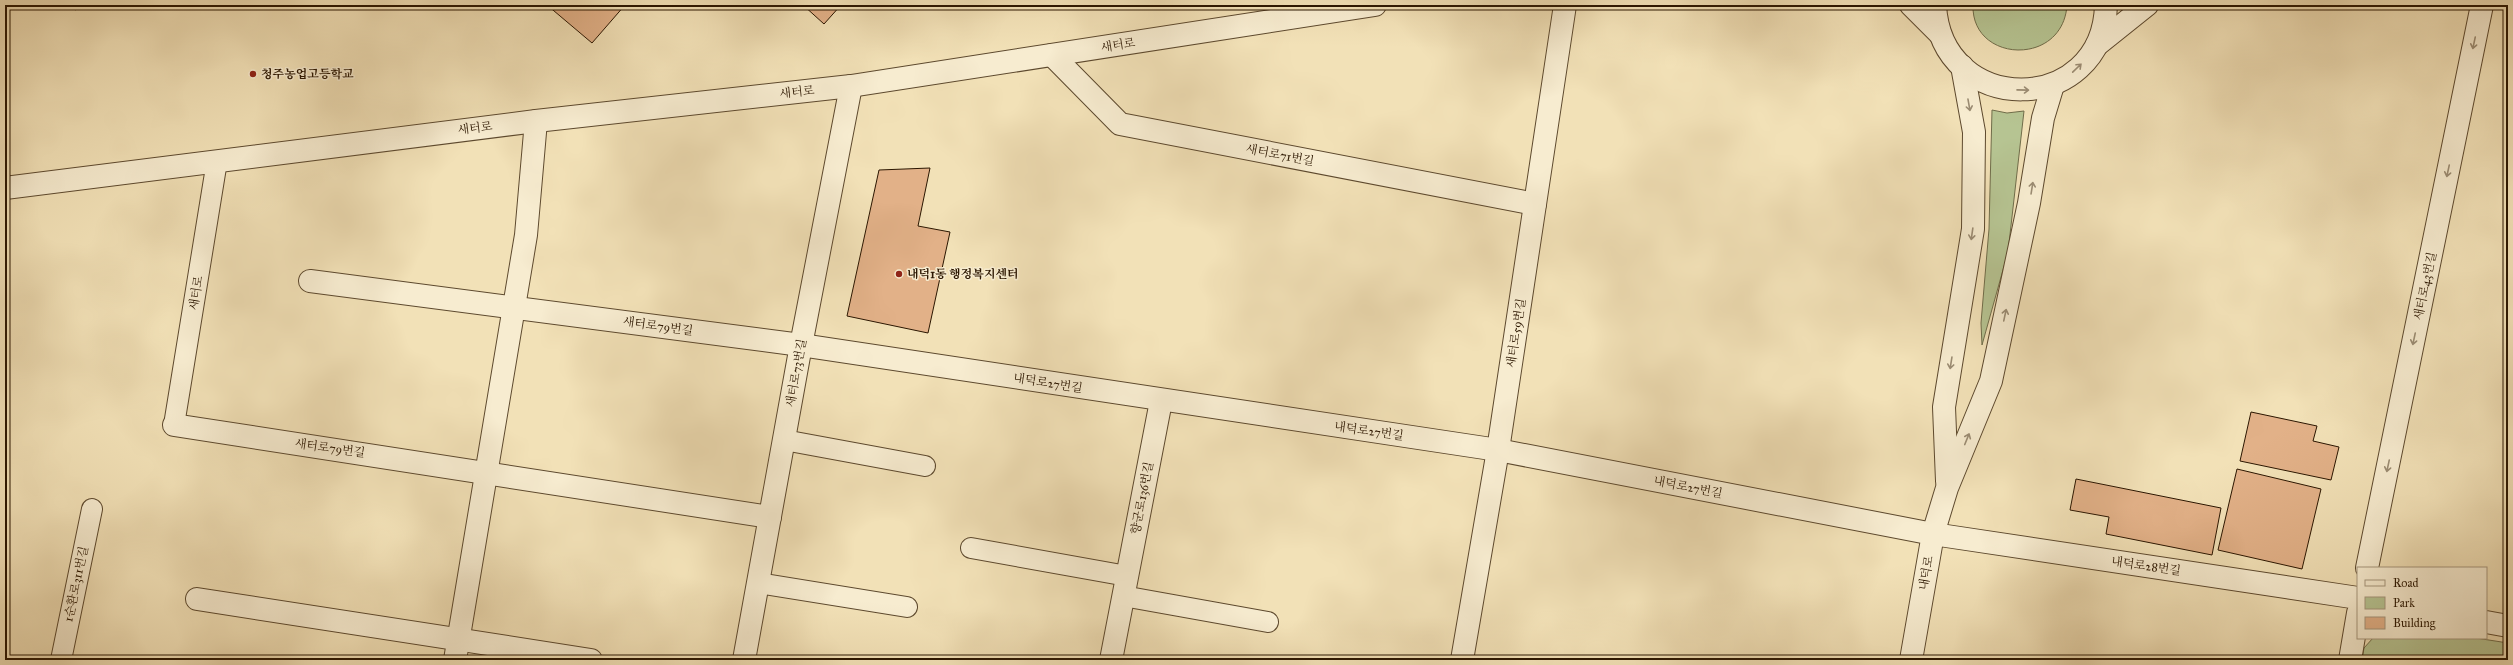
<svg xmlns="http://www.w3.org/2000/svg" width="2513" height="665" viewBox="0 0 2513 665" font-family="'IM FELL Great Primer','Noto Serif KR',serif">
	<rect width="100%" height="100%" fill="#f2e1b7"/>
	<filter id="stains"><feTurbulence type="fractalNoise" baseFrequency=".005" numOctaves="4"/><feColorMatrix values="0 0 0 0 .2 0 0 0 0 .09 0 0 0 0 .02 0 0 0 .5 -.17"/></filter>
	<radialGradient id="worn" r=".72"><stop offset=".6" stop-color="#630" stop-opacity="0"/><stop offset="1" stop-color="#630" stop-opacity=".3"/></radialGradient>
	<!-- green -->
	<g fill="#b6c492" stroke="#706d4a">
		<path d="M1973,5h94c-4,62 -96,58 -94,0z"/>
		<path d="M1992,110l15,3 17,-2 -16,141 -26,93 -1,-22 8,-94z"/>
		<path d="M2373,638h103l32,5v17h-146l2,-12z"/>
	</g>
	<!-- building -->
	<g fill="#e2b188" stroke="#2b1601">
		<path d="M68,5h11l-3,5z"/>
		<path d="M547,5h78l-33,38z"/>
		<path d="M803,5h38l-17,19z"/>
		<path d="M930,168l-12,58 32,6 -22,101 -81,-17 32,-146z"/>
		<path d="M2251,412l66,14 -4,15 26,6 -8,33 -91,-19z"/>
		<path d="M2237,469l84,20 -19,80 -84,-19z"/>
		<path d="M2076,479l145,29 -9,47 -106,-21 3,-17 -39,-7z"/>
	</g>
	<g fill="none" stroke-linecap="round" stroke-linejoin="round">
		<!-- service casing -->
		<g stroke="#5d492e" stroke-width="22">
			<g id="service">
				<path d="M174,425l43,-264"/>
				<path d="M784,440l141,26"/>
				<path d="M971,548l156,28"/>
				<path d="M758,583l149,24"/>
				<path d="M1123,596l145,26"/>
				<path d="M61,660l31,-151"/>
			</g>
		</g>
		<!-- minor casing -->
		<g stroke="#5d492e" stroke-width="24">
			<g id="minor">
				<path d="M1052,55l68,69 415,80"/>
				<path d="M310,281l491,64 697,105 435,84 425,64"/>
				<path d="M174,425l596,92"/>
				<path d="M2367,568l115,-563"/>
				<path d="M197,599l394,61"/>
				<path d="M2486,622l22,4"/>
				<path d="M455,660l71,-425 10,-114"/>
				<path d="M744,660l57,-315 50,-259"/>
				<path d="M1111,660l50,-259"/>
				<path d="M1462,660l36,-210 67,-445"/>
				<path d="M2350,660l8,-47"/>
			</g>
		</g>
		<!-- tertiary casing -->
		<g stroke="#5d492e" stroke-width="24">
			<g id="tertiary">
				<path d="M1911,5l29,29"/>
				<path d="M1935,5c6,113 168,112 171,0"/>
				<path d="M2097,45l50,-40"/>
				<path d="M5,188l531,-67 315,-35 524,-81"/>
				<path d="M1947,481l-3,-74 29,-178 1,-97 -12,-66"/>
				<path d="M1911,660l22,-126 14,-46 44,-107 38,-178 14,-85 10,-33"/>
			</g>
		</g>
		<!-- service -->
		<use href="#service" stroke="#f7ecd0" stroke-width="20"/>
		<!-- minor -->
		<use href="#minor" stroke="#f7ecd0" stroke-width="22"/>
		<!-- tertiary -->
		<use href="#tertiary" stroke="#f7ecd0" stroke-width="22"/>
	</g>
	<!-- one-way arrows -->
	<defs><path id="oneway-shaft" d="M-6 0H5M1.5-3L5.5 0L1.5 3" fill="none" stroke-width="1.6" stroke-linecap="round" stroke-linejoin="round"/></defs>
	<g stroke="#9b8c73">
		<use href="#oneway-shaft" transform="translate(2474 43) rotate(102)"/>
		<use href="#oneway-shaft" transform="translate(2077 68) rotate(-44)"/>
		<use href="#oneway-shaft" transform="translate(2023 90) rotate(1)"/>
		<use href="#oneway-shaft" transform="translate(1969 105) rotate(80)"/>
		<use href="#oneway-shaft" transform="translate(2448 171) rotate(102)"/>
		<use href="#oneway-shaft" transform="translate(2032 188) rotate(-81)"/>
		<use href="#oneway-shaft" transform="translate(1972 234) rotate(98)"/>
		<use href="#oneway-shaft" transform="translate(2005 315) rotate(-78)"/>
		<use href="#oneway-shaft" transform="translate(2414 339) rotate(102)"/>
		<use href="#oneway-shaft" transform="translate(1951 363) rotate(99)"/>
		<use href="#oneway-shaft" transform="translate(1967 439) rotate(-68)"/>
		<use href="#oneway-shaft" transform="translate(2388 466) rotate(102)"/>
	</g>
	<!-- markers -->
	<g fill="#8f2418" stroke="#f7ecd0" stroke-width="1.5">
		<circle cx="253" cy="74" r="4"/>
		<circle cx="899" cy="274" r="4"/>
	</g>
	<g text-anchor="middle" stroke-width="3" stroke-linejoin="round" paint-order="stroke">
		<!-- street labels -->
		<g font-size="12" fill="#2b1601" stroke="#f7ecd0">
			<text transform="translate(1118 45) rotate(-9)" y="4">새터로</text>
			<text transform="translate(797 92) rotate(-6)" y="4">새터로</text>
			<text transform="translate(475 128) rotate(-7)" y="4">새터로</text>
			<text transform="translate(1280 155) rotate(11)" y="4">새터로71번길</text>
			<text transform="translate(2425 286) rotate(-78)" y="4">새터로43번길</text>
			<text transform="translate(196 293) rotate(-81)" y="4">새터로</text>
			<text transform="translate(658 326) rotate(8)" y="4">새터로79번길</text>
			<text transform="translate(1516 333) rotate(-81)" y="4">새터로59번길</text>
			<text transform="translate(796 373) rotate(-80)" y="4">새터로73번길</text>
			<text transform="translate(1048 383) rotate(9)" y="4">내덕로27번길</text>
			<text transform="translate(1369 431) rotate(8)" y="4">내덕로27번길</text>
			<text transform="translate(330 448) rotate(8)" y="4">새터로79번길</text>
			<text transform="translate(1688 487) rotate(11)" y="4">내덕로27번길</text>
			<text transform="translate(1142 498) rotate(-79)" y="4">향군로136번길</text>
			<text transform="translate(2146 566) rotate(8)" y="4">내덕로28번길</text>
			<text transform="translate(1926 573) rotate(-80)" y="4">내덕로</text>
			<text transform="translate(76 584) rotate(-78)" y="4">1순환로311번길</text>
		</g>
		<!-- poi labels -->
		<g font-size="12" font-weight="bold" fill="#2b1601" stroke="#f7ecd0" text-anchor="start">
			<text x="261" y="78">청주농업고등학교</text>
			<text x="907" y="278">내덕1동 행정복지센터</text>
		</g>
	</g>
	<!-- margin -->
	<rect width="2513" height="665" fill="none" stroke="#f2e1b7" stroke-width="20"/>
	<rect x="6" y="6" width="2501" height="653" fill="none" stroke="#2b1601" stroke-width="2"/>
	<rect x="10" y="10" width="2493" height="645" fill="none" stroke="#2b1601"/>
	<!-- legend -->
	<rect x="2357" y="567" width="130" height="72" fill="#f7ecd0" stroke="#a5967d"/>
	<rect x="2365" y="580" width="20" height="6" fill="#f7ecd0" stroke="#a5967d"/>
	<text x="2393" y="587" font-size="12" fill="#2b1601">Road</text>
	<rect x="2365" y="597" width="20" height="12" fill="#b6c492" stroke="#a5967d"/>
	<text x="2393" y="607" font-size="12" fill="#2b1601">Park</text>
	<rect x="2365" y="617" width="20" height="12" fill="#e2b188" stroke="#a5967d"/>
	<text x="2393" y="627" font-size="12" fill="#2b1601">Building</text>
	<rect width="100%" height="100%" filter="url(#stains)"/>
	<rect width="100%" height="100%" fill="url(#worn)"/>
</svg>
